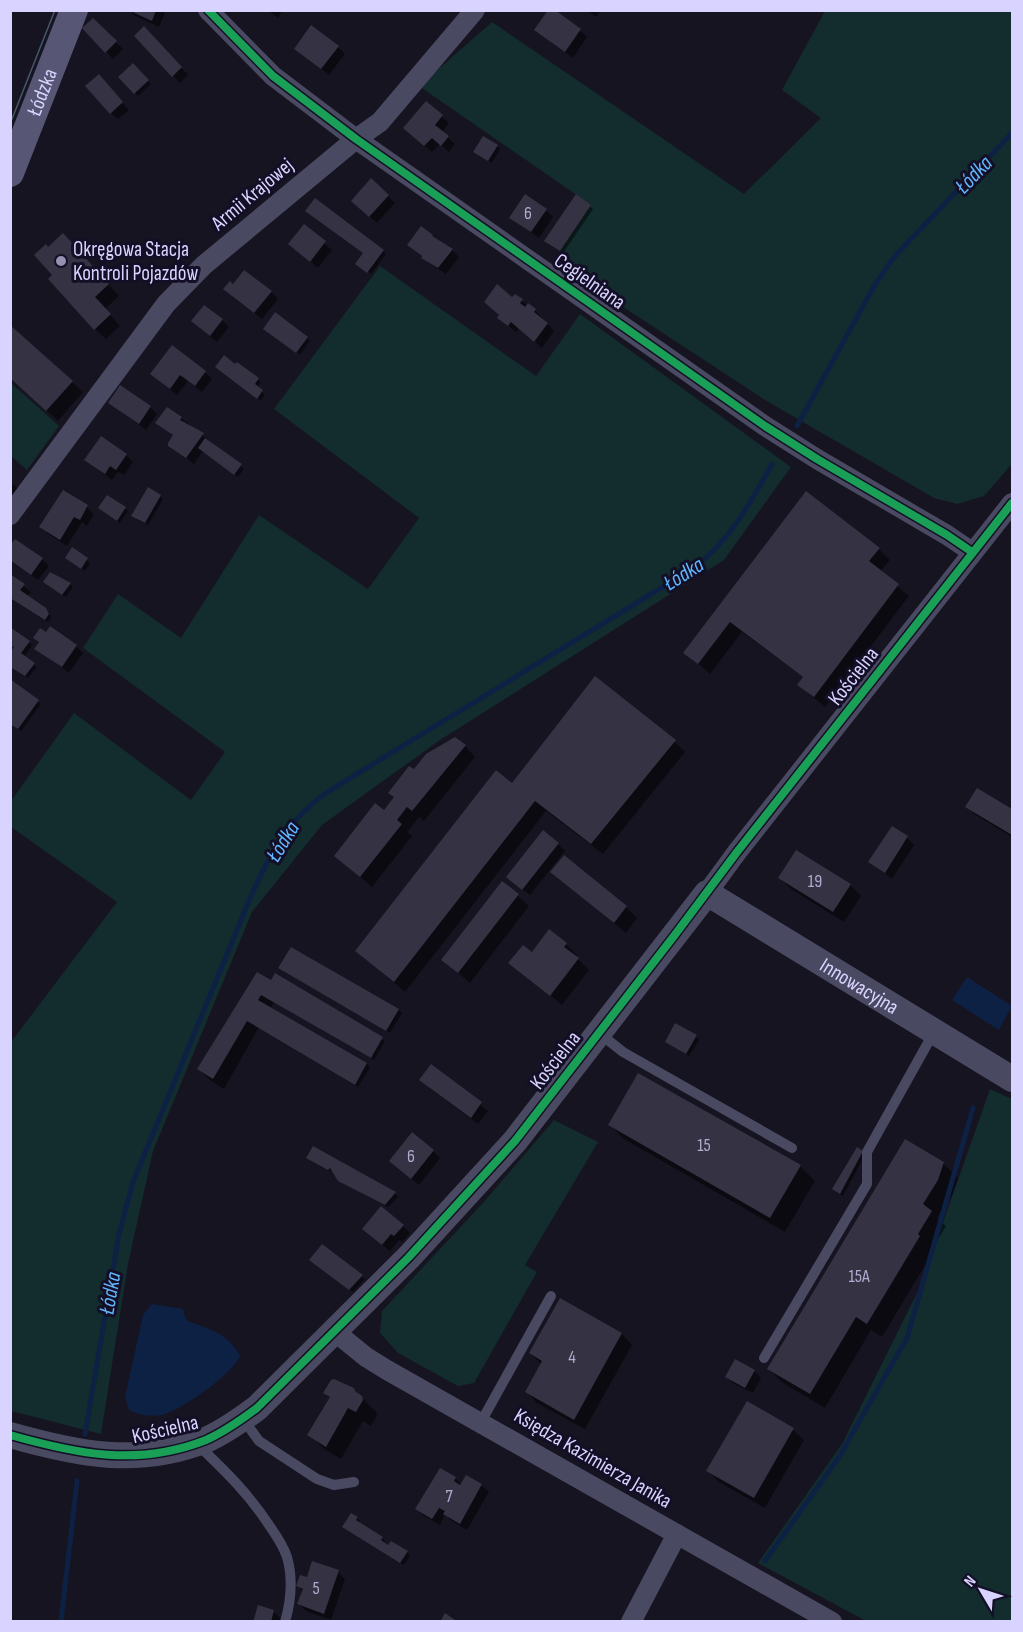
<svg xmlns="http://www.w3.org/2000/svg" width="1023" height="1632" viewBox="0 0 1023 1632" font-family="'Sofia Sans Condensed',sans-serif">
	<rect width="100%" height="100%" fill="#161421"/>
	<!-- green -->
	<g fill="#132c2d">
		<path d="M825,11h187v453l-28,32 -27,8 -23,-6 -169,-98 -212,-139 38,-56 -172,-119 73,-64 252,172 77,-76 -39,-28z"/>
		<path d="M380,266l156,110 44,-62 211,153 -67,93 -284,180 -118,85 -70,87 -99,239 -25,113 -27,170 -90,-23v-369l106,-140 -106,-75v-26l63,-88 117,87 34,-48 -142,-104 35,-54 63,44 78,-123 109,74 51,-71 -145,-109z"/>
		<path d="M10,382l49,44 -32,44 -16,-14z"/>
		<path d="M990,1089l22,10v522h-146l-108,-58 84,-119 79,-159z"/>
		<path d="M554,1120l44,22 -73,123 12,7 -63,111 -16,3 -60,-33 -18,-20 2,-22 100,-107z"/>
	</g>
	<!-- water -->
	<g fill="#0d2144">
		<path d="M967,977l45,29 -13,24 -47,-30z"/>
		<path d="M152,1304l31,5 2,8 3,4c25,10 36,10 52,34 -4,17 -60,56 -78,60 -10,2 -24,0 -33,-5l-4,-13 18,-82z"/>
	</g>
	<!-- shadow -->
	<g fill="#0007">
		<path d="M129,10h37l-7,17 -24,-11z"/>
		<path d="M267,10h16l-5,8z"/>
		<path d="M586,10h15l-5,7z"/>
		<path d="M93,20l30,29 -10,10 -29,-31z"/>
		<path d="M536,30h44l7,7 -14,21z"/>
		<path d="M151,35l37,40 -8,8 -44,-47z"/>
		<path d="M338,47l7,7 -16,21 -33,-27z"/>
		<path d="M133,65l18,19 -13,12 -18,-19z"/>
		<path d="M105,83l24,27 -11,9 -7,-6z"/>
		<path d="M426,103l23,20 -7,9 13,12 -6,8 -9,-8 -8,8 -20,-17z"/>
		<path d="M497,146l3,3 -8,14 -14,-9z"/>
		<path d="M388,196l7,7 -18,20 -17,-15z"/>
		<path d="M576,197l17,12 -30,44 -14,-10z"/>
		<path d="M546,210l7,7 -14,21 -28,-20z"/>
		<path d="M304,226l28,24 -14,18 -28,-24z"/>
		<path d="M436,241l16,9 7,7 -13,17 -16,-10 -22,-19z"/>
		<path d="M74,246l45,50 -14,13 15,17 -14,13 -11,-10 -41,-54 -6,-26z"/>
		<path d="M383,251l3,3 -15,20 -11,-8z"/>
		<path d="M233,286l38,6 7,7 -16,20 -30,-23z"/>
		<path d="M513,300l9,1 13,9 19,21 -12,17 -23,-20 -3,4 -17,-14z"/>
		<path d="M222,320l7,7 -12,15 -17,-14z"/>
		<path d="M268,332l39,6 3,3 -10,14z"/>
		<path d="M237,364l24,18 -4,6 8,6 -4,7 -41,-31 15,-4z"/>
		<path d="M205,372l7,7 -10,13 -14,-11 -11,14 -25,-21z"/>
		<path d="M10,377l62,5 11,10 -25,29z"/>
		<path d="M110,403l40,4 7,7 -11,16z"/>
		<path d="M181,418l63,51 -6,8 -35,-26 -9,13 -24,-19 4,-9 -17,-14z"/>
		<path d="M126,455l7,7 -9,13 -6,-3 -6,8 -26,-20z"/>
		<path d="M10,482l12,10 -12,14z"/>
		<path d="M64,492l23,15 7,7 -7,12 -5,-4 -15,24 -19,-12 -7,-7z"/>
		<path d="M806,494l73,55 11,11 -10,12 29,24 -84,111 -26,-22 5,-7 -62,-46 -32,42 -25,-22z"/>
		<path d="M160,496l3,3 -15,26 -12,-6z"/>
		<path d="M125,508l3,3 -8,12 -17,-12z"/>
		<path d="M42,559l7,7 -11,14 -28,-20z"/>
		<path d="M87,560l3,3 -5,8 -15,-10z"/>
		<path d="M10,576l21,16 -4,5 22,16 2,5 -3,4 -38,-24z"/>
		<path d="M70,584l3,3 -7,10 -18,-12z"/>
		<path d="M29,642l3,3 -8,12 13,10 -9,11 -18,-11z"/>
		<path d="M76,646l7,7 -14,20 -33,-25z"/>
		<path d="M10,681l31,23 -20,27 -11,-8z"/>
		<path d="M675,742l10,10 -82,102 -57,-43 -141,181 -48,-41 156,-166z"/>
		<path d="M465,746l10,11 -51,64 -5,-4 -12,15 5,4 -40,51 -36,-31 48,-44 30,-41z"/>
		<path d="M977,790l35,21v26l-38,-23 -7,-7z"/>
		<path d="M907,838l7,7 -22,34 -22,-17z"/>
		<path d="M558,844l7,7 -35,44 -15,-11z"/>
		<path d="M552,872l74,35 11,11 -11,15z"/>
		<path d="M780,878l70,7 11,11 -17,26 -53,-33z"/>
		<path d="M503,883l26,23 -59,77 -27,-23z"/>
		<path d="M550,931l16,14 11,10 -1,2 13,13 -27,35 -52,-42 22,-9z"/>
		<path d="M292,949l107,61 3,3 -12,20 -107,-62 -3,-3z"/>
		<path d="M258,974l127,67 -11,19 -100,-58 -4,7 97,55 3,3 -12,20 -99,-60 -35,62 -14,-9 -11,-11z"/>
		<path d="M696,1036l3,4 -10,16 -19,-12z"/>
		<path d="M431,1066l57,45 -10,13 -50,-37z"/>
		<path d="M610,1125l190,41 15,15 -30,51 -161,-93z"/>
		<path d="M313,1148l82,46 3,3 -10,10 -45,-24 -10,-13 -1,2 -21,-12z"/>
		<path d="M433,1151l7,7 -21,27 -21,-17z"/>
		<path d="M862,1152l3,3 -22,41 -6,-4z"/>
		<path d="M943,1163l15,15 -6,17 -15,23 9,8 -15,24 2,2 -51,85 -11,-7 -46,78 -42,-25 -14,-14z"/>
		<path d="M403,1226l7,7 -8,9 -3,-2 -9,11 -19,-15z"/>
		<path d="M322,1246l43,33 -12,13 -39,-30z"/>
		<path d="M560,1300l62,34 10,11 -47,84 -48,-26 -10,-11 15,-27 -12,-12z"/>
		<path d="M754,1371l7,7 -8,15 -19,-9 -7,-7z"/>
		<path d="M353,1389l23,23 1,3 -6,11 -8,-5 -22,38 -17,-10 -14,-15 21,-35 -6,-6z"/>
		<path d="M747,1403l46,27 11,10 -39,68 -46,-26 -11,-11z"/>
		<path d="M467,1477l14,8 8,7 -22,38 -15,-9 -7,-7 -5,11 -16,-9 -7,-7 38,-31 7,7z"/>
		<path d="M357,1518l3,3 -2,3 24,14 3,3 -1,3 23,8 3,3 -6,10 -60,-38z"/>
		<path d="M338,1572l7,7 -14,41 -25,-9 -7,-7 4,-13 -5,-5z"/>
		<path d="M259,1607l15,5 7,7 -1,3h-25z"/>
	</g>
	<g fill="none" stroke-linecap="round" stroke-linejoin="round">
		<!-- stream -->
		<g stroke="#0d2144" stroke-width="5">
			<path d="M797,426l76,-138 21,-31 118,-124"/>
			<path d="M85,1434l34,-200 14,-52 118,-286c19,-43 38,-78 78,-105l363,-222c37,-27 58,-65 80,-105"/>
			<path d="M765,1561l74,-104 68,-119 66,-230"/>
			<path d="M61,1622l16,-141"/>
		</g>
	</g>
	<!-- building -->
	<g fill="#343243">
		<path d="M128,10h28l-4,11z"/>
		<path d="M548,10h7l26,19 -16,23 -31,-22z"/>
		<path d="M93,18l24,23 -12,12 -23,-25z"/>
		<path d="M311,25l28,21 -18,23 -27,-20z"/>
		<path d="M144,26l38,41 -10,10 -38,-41z"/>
		<path d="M133,63l16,17 -15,14 -16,-17z"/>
		<path d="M99,74l24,28 -13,12 -25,-28z"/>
		<path d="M426,101l17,14 -8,10 14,11 -8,10 -9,-8 -8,8 -21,-18z"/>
		<path d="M483,136l15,9 -10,16 -15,-9z"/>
		<path d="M371,178l18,17 -20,22 -18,-16z"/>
		<path d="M525,194l22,15 -16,23 -22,-14z"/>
		<path d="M576,194l15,11 -31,46 -16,-10z"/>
		<path d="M315,198l69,52 -17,23 -12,-9 8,-11 -58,-42z"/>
		<path d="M304,224l22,17 -16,21 -22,-18z"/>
		<path d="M421,226l12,9 -1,1 21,13 -15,19 -17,-10 1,-2 -15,-11z"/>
		<path d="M63,233l46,51 -14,13 16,17 -17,16 -46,-51 4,-4 -18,-20 12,-11 2,3z"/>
		<path d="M244,270l28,21 -18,22 -31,-24 7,-8 3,3z"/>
		<path d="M497,284l15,13 3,-3 8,5 -3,4 5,4 3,-4 8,6 -2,3 14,11 -14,19 -23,-20 -3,4 -11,-8 2,-3 -15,-13z"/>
		<path d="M204,305l19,14 -13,17 -19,-15z"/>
		<path d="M275,312l33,25 -12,16 -33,-24z"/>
		<path d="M10,325l63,56 -27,30 -36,-33z"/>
		<path d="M172,345l34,26 -11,15 -15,-11 -10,14 -20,-15z"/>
		<path d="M224,355l11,9 2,-2 22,16 -4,6 8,6 -6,9 -42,-32z"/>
		<path d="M120,385l31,21 -12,18 -31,-21z"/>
		<path d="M167,407l15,10 -2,3 24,13 -18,25 -18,-12v-3l5,-8 -18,-12z"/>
		<path d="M101,436l26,18 -11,16 -6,-4 -5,8 -21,-14z"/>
		<path d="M205,438l37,26 -8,11 -36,-27z"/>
		<path d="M148,487l13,8 -16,28 -14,-7z"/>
		<path d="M63,490l25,15 -8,15 -6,-3 -14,23 -21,-13z"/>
		<path d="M806,491l74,57 -11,13 30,23 -85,113 -17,-12 6,-8 -73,-55 -32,42 -15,-11z"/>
		<path d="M107,495l19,12 -9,14 -19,-13z"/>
		<path d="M15,539l28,19 -12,17 -21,-15v-15z"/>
		<path d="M72,547l16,11 -7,11 -16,-11z"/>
		<path d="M50,572l21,11 -9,12 -19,-13z"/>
		<path d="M10,574l15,10 -5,6 26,18 3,6 -4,6 -35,-22z"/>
		<path d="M50,626l27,19 -15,22 -28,-18 5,-7 -6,-4 7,-10 6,4z"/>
		<path d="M10,627l20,14 -9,12 14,10 -10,13 -15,-9v-15l4,-5 -4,-2z"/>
		<path d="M595,676l81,64 -85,104 -56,-43 -141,181 -39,-31 141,-181 16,13z"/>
		<path d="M10,679l29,21 -21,29 -8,-5z"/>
		<path d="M455,737l11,8 -54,66 -5,-4 -10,13 5,4 -42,53 -26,-21 41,-53 9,7 10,-13 -6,-4 21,-27 5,3 12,-15z"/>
		<path d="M977,788l35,21v26l-47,-28z"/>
		<path d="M892,826l16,10 -23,37 -17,-11z"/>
		<path d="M543,830l16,13 -37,47 -16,-13z"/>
		<path d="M796,850l55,34 -18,28 -55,-34z"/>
		<path d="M564,855l63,51 -13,17 -64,-51z"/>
		<path d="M502,881l17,13 -61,79 -17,-13z"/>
		<path d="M549,929l18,14 -3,4 15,11 -29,38 -42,-33 15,-18 9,7z"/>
		<path d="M291,947l108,62 -13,22 -108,-63z"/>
		<path d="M257,972l14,8 4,-7 108,64 -12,21 -110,-63 -3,5 109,63 -12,22 -108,-64 -34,58 -16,-10z"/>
		<path d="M675,1023l22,12 -11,19 -21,-12z"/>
		<path d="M431,1064l51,38 -11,16 -52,-38z"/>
		<path d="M638,1073l163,92 -31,53 -162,-93z"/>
		<path d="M412,1132l22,18 -23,29 -22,-18z"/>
		<path d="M905,1139l39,23 -6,18 -15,24 9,7 -14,23 2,2 -53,88 -11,-7 -46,77 -43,-25z"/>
		<path d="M313,1146l72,40 11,6 -11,13 -47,-24 -8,-13 -2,2 -22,-12z"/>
		<path d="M857,1147l6,4 -23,43 -8,-5z"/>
		<path d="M381,1206l23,19 -10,11 -3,-2 -9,11 -20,-16z"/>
		<path d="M322,1244l41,31 -14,15 -40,-30z"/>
		<path d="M560,1298l62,35 -48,87 -49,-28 17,-31 -13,-8z"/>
		<path d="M735,1359l20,11 -10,18 -20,-11z"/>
		<path d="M334,1379l20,9 1,3 7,5 1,4 -7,12 -8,-4 -22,39 -19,-12 23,-38 -7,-4 8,-13z"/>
		<path d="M747,1401l47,27 -40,70 -48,-27z"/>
		<path d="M440,1468l16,9 -2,4 6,4 6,-10 16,9 -22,40 -17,-10 2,-3 -6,-3 -7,11 -17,-10z"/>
		<path d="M351,1513l7,4 -2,3 27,17 -2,3 7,5 3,-4 17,10 -8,12 -58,-36z"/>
		<path d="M312,1561l27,9 -15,44 -27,-10 6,-15 -7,-3 4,-11 7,2z"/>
		<path d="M258,1605l16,5 -3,12h-18z"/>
		<path d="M445,1613l13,9h-18z"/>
	</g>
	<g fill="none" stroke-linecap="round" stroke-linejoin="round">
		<!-- service -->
		<g stroke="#4a4962" stroke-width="10">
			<path d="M599,1033l24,19 169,96"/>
			<path d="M764,1358l103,-174v-32l67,-120"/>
			<path d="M243,1419l16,22 58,38 17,6 20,-3"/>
			<path d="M481,1422l70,-126"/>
			<path d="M198,1445c27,26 50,48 71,80 7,10 14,20 18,32 6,21 4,44 -2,65"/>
		</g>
		<!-- minor -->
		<g stroke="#4a4962" stroke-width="20">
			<path d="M208,10l65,66 83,63 409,287 52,33 130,76 25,17"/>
			<path d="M10,515l156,-211 38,-39 152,-126 24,-17 95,-112"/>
			<path d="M707,893l30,-41 275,-349"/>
			<path d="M334,1331l32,26 21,13 445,252"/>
			<path d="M631,1622l46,-88"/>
		</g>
		<!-- tertiary -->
		<path stroke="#4a4962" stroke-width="26" id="s1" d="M10,1435c67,19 128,32 196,5 18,-8 35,-20 51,-32l152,-151 106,-116 192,-248 305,186"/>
		<!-- secondary -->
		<path stroke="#575674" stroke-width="28" id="s2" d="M10,173l64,-163"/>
		<!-- tram -->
		<path stroke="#43596b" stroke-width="1.5" d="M10,124l45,-114"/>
		<!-- cycleway casing -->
		<g stroke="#130f26" stroke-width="11">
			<g id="cycleway">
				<path d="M208,10l65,66 83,63 409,287 52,33 130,76 25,17"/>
				<path d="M10,1435c67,19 128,32 196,5 18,-8 35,-20 51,-32l152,-151 106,-116 159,-205 63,-84 275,-349"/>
			</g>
		</g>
		<!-- cycleway -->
		<use href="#cycleway" stroke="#1a9f57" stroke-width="8"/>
	</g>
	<!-- markers -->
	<circle fill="#9591b1" stroke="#130f26" stroke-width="2" cx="61" cy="261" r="6"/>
	<g text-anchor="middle" stroke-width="6" stroke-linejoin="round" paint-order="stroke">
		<!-- number labels -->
		<g font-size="18" fill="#b0acd0">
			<text x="528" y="219">6</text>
			<text x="815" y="887">19</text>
			<text x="704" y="1151">15</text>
			<text x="411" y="1162">6</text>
			<text x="859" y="1282">15A</text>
			<text x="572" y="1363">4</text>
			<text x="449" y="1502">7</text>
			<text x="316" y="1594">5</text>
		</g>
		<!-- street labels -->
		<g font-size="21" fill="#d9d4ff" stroke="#130f26">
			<text dy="7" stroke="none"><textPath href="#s2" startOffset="87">Łódzka</textPath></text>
			<text transform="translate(252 194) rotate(-40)" y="7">Armii Krajowej</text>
			<text transform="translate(590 281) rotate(35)" y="7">Cegielniana</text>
			<text transform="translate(853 676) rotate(-52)" y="7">Kościelna</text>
			<text dy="7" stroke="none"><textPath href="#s1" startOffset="1124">Innowacyjna</textPath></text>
			<text transform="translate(555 1060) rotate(-52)" y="7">Kościelna</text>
			<text transform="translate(165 1429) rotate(-13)" y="7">Kościelna</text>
			<text transform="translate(593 1458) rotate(30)" y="7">Księdza Kazimierza Janika</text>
		</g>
		<!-- poi labels -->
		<g font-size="21" fill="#d9d4ff" stroke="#130f26" text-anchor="start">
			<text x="73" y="256">Okręgowa Stacja<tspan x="73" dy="24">Kontroli Pojazdów</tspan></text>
		</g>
		<!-- water labels -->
		<g font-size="22" font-style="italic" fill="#62b6ff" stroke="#130f26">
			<text transform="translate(973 174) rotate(-46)" y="8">Łódka</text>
			<text transform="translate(683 573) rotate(-32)" y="8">Łódka</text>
			<text transform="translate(282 841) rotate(-58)" y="8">Łódka</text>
			<text transform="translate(109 1293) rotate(-80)" y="8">Łódka</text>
		</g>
	</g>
	<!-- border -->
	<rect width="1023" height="1632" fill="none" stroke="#d9d4ff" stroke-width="24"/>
	<!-- north arrow -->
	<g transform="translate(981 1590) rotate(309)" stroke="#130f26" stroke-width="4.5" paint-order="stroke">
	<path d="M0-4.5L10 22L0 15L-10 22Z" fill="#d9d4ff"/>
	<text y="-9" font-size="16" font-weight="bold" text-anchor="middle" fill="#d9d4ff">N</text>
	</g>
</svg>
